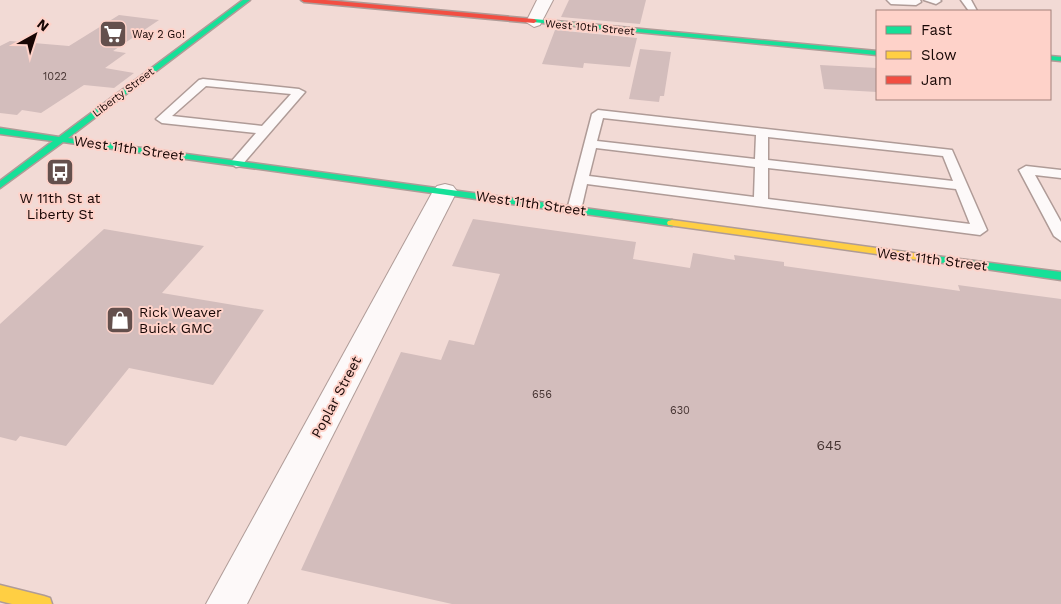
<svg xmlns="http://www.w3.org/2000/svg" width="1061" height="604" viewBox="0 0 1061 604" font-family="'Work Sans',sans-serif">
	<rect width="100%" height="100%" fill="#f2dad5"/>
	<!-- building -->
	<g fill="#d3bdbc">
		<path d="M569,0h77l-6,24 -79,-7z"/>
		<path d="M119,15l40,5 -46,31 13,2 -21,15 29,5 -20,15 -30,-3 -43,28 -19,-3 -5,5 -17,-2v-67l10,-5 59,5z"/>
		<path d="M555,30l82,8 -7,29 -46,-4 -1,5 -41,-4z"/>
		<path d="M640,49l31,3 -7,44h-4l-1,6 -30,-3z"/>
		<path d="M820,65l57,3v24l-53,-3z"/>
		<path d="M473,219l163,23 -3,17 57,9 3,-15 42,7 -1,-5 50,7v4l176,25 -2,-6 103,14v305h-609l-151,-34 100,-218 40,8 8,-20 25,5 26,-71 -48,-8z"/>
		<path d="M104,229l100,17 -42,47 102,17 -51,75 -84,-17 -63,78 -46,-10 -4,5 -16,-4v-113z"/>
	</g>
	<g fill="none" stroke-linecap="round" stroke-linejoin="round">
		<!-- lane casing -->
		<g stroke="#af9b97" stroke-width="3">
			<g id="lane">
				<path d="M887,0h33l1,2 -5,3 -25,-1z"/>
				<path d="M924,0h16l1,1 -5,3z"/>
				<path d="M961,0h10l6,11h-8z"/>
				<path d="M203,79l96,10 6,3 -64,74 -5,1 -6,-4 26,-30 -94,-10 -6,-4 43,-39zM206,86l85,8 -29,32 -90,-10z"/>
				<path d="M598,110l354,40 35,80 -7,5 -393,-51 -6,26 -2,3h-10l-2,-3 25,-96zM603,118l153,17 -1,24 -158,-18zM768,137l175,19 10,25 -185,-21zM596,148l159,19 -1,30 -165,-21zM768,168l188,21 14,35 -202,-25z"/>
				<path d="M1026,166l35,4v8l-26,-3 26,47v19l-7,-5 -35,-66z"/>
			</g>
		</g>
		<!-- street casing -->
		<g stroke="#af9b97" stroke-width="2">
			<g id="street">
				<path d="M537,0h16l-13,25 -6,2 -8,-5z"/>
				<path d="M445,184l8,2 4,5 -210,413h-41l227,-413 4,-5z"/>
			</g>
		</g>
		<!-- fast casing -->
		<g stroke="#af9b97" stroke-width="3">
			<g id="fast">
				<path d="M243,0h7l-182,138 604,82 5,3 -5,3 -609,-84 -63,46v-7l53,-40 -53,-7v-6l59,9z"/>
				<path d="M534,19l343,32v4l-345,-33v-2z"/>
				<path d="M1050,56l11,1v4l-11,-1z"/>
				<path d="M920,254l141,18v8l-145,-21 -1,-2 1,-2z"/>
			</g>
		</g>
		<!-- slow casing -->
		<g stroke="#af9b97" stroke-width="3">
			<g id="slow">
				<path d="M672,220l248,34 5,3 -5,3 -252,-35 -1,-2 1,-2z"/>
				<path d="M0,585l44,11 6,2 2,6h-40l-12,-3z"/>
			</g>
		</g>
		<!-- jam casing -->
		<g stroke="#af9b97" stroke-width="3">
			<path id="jam" d="M301,0h24l209,19 3,2 -3,2 -230,-21z"/>
		</g>
		<!-- lane -->
		<use href="#lane" fill="#fdf9f9" fill-rule="evenodd"/>
		<!-- street -->
		<use href="#street" fill="#fdf9f9" fill-rule="evenodd"/>
		<!-- fast -->
		<use href="#fast" fill="#16e098" fill-rule="evenodd"/>
		<!-- slow -->
		<use href="#slow" fill="#ffcf43" fill-rule="evenodd"/>
		<!-- jam -->
		<use href="#jam" fill="#f24e42" fill-rule="evenodd"/>
	</g>
	<!-- icons -->
	<defs>
		<g id="supermarket-square" transform="scale(1.4375)"><rect x="-9" y="-9" width="18" height="18" rx="4" fill="#64504d" stroke="#fed2c9"/><path d="M-6-5.5h2.5l.6 2H6L4.5 2H-2.5L-4.4-4H-6ZM-1.5 3.2a1.3 1.3 0 1 0 .1 0ZM3 3.2a1.3 1.3 0 1 0 .1 0Z" fill="#fff"/></g>
		<g id="bus-square" transform="scale(1.4375)"><rect x="-9" y="-9" width="18" height="18" rx="4" fill="#64504d" stroke="#fed2c9"/><path d="M-5-6H5V4H4V6H2V4H-2V6H-4V4H-5ZM-3.5-4V0h7V-4ZM-3.5 1.2v1.5H-2V1.2ZM2 1.2v1.5H3.5V1.2Z" fill="#fff"/></g>
		<g id="shop-square" transform="scale(1.4375)"><rect x="-9" y="-9" width="18" height="18" rx="4" fill="#64504d" stroke="#fed2c9"/><path d="M-5-2.5h2.3a2.7 3.5 0 0 1 5.4 0H5L5.5 6h-11ZM-1.5-2.5h3a1.5 2.3 0 0 0-3 0Z" fill="#fff"/></g>
	</defs>
	<g fill-rule="evenodd">
		<use href="#supermarket-square" x="113" y="34"/>
		<use href="#bus-square" x="60" y="172"/>
		<use href="#shop-square" x="120" y="320"/>
	</g>
	<g text-anchor="middle" stroke-width="4" stroke-linejoin="round" paint-order="stroke">
		<!-- far-street labels -->
		<g font-size="11" fill="#170604" stroke="#fed2c9">
			<text transform="translate(590 27) rotate(5)" y="4">West 10th Street</text>
			<text transform="translate(123 92) rotate(-37)" y="4">Liberty Street</text>
		</g>
		<!-- far-poi labels -->
		<g font-size="11" fill="#170604" stroke="#fed2c9" text-anchor="start">
			<text x="132" y="38">Way 2 Go!</text>
		</g>
		<!-- number labels -->
		<g font-size="11" fill="#463432">
			<text x="55" y="80">1022</text>
			<text x="542" y="398">656</text>
			<text x="680" y="414">630</text>
		</g>
		<!-- street labels -->
		<g font-size="14" fill="#170604" stroke="#fed2c9">
			<text transform="translate(129 148) rotate(8)" y="5">West 11th Street</text>
			<text transform="translate(531 203) rotate(8)" y="5">West 11th Street</text>
			<text transform="translate(932 259) rotate(7)" y="5">West 11th Street</text>
			<text transform="translate(336 397) rotate(-62)" y="5">Poplar Street</text>
		</g>
		<!-- poi labels -->
		<g font-size="14" fill="#170604" stroke="#fed2c9">
			<text x="60" y="203">W 11th St at<tspan x="60" dy="16">Liberty St</tspan></text>
			<text x="139" y="317" text-anchor="start">Rick Weaver<tspan x="139" dy="16">Buick GMC</tspan></text>
		</g>
		<!-- near-number labels -->
		<g font-size="14" fill="#463432">
			<text x="829" y="450">645</text>
		</g>
	</g>
	<!-- legend -->
	<rect x="876" y="10" width="175" height="90" fill="#fed2c9" stroke="#a2807a"/>
	<rect x="886" y="26" width="25" height="8" fill="#16e098" stroke="#a2807a"/>
	<text x="921" y="35" font-size="15" fill="#170604">Fast</text>
	<rect x="886" y="51" width="25" height="8" fill="#ffcf43" stroke="#a2807a"/>
	<text x="921" y="60" font-size="15" fill="#170604">Slow</text>
	<rect x="886" y="76" width="25" height="8" fill="#f24e42" stroke="#a2807a"/>
	<text x="921" y="85" font-size="15" fill="#170604">Jam</text>
	<!-- north arrow -->
	<g transform="translate(35 35) rotate(39)" stroke="#fed2c9" stroke-width="4" paint-order="stroke">
	<path d="M0-4L9 19L0 12L-9 19Z" fill="#170604"/>
	<text y="-8" font-size="14" font-weight="bold" text-anchor="middle" fill="#170604">N</text>
	</g>
</svg>
